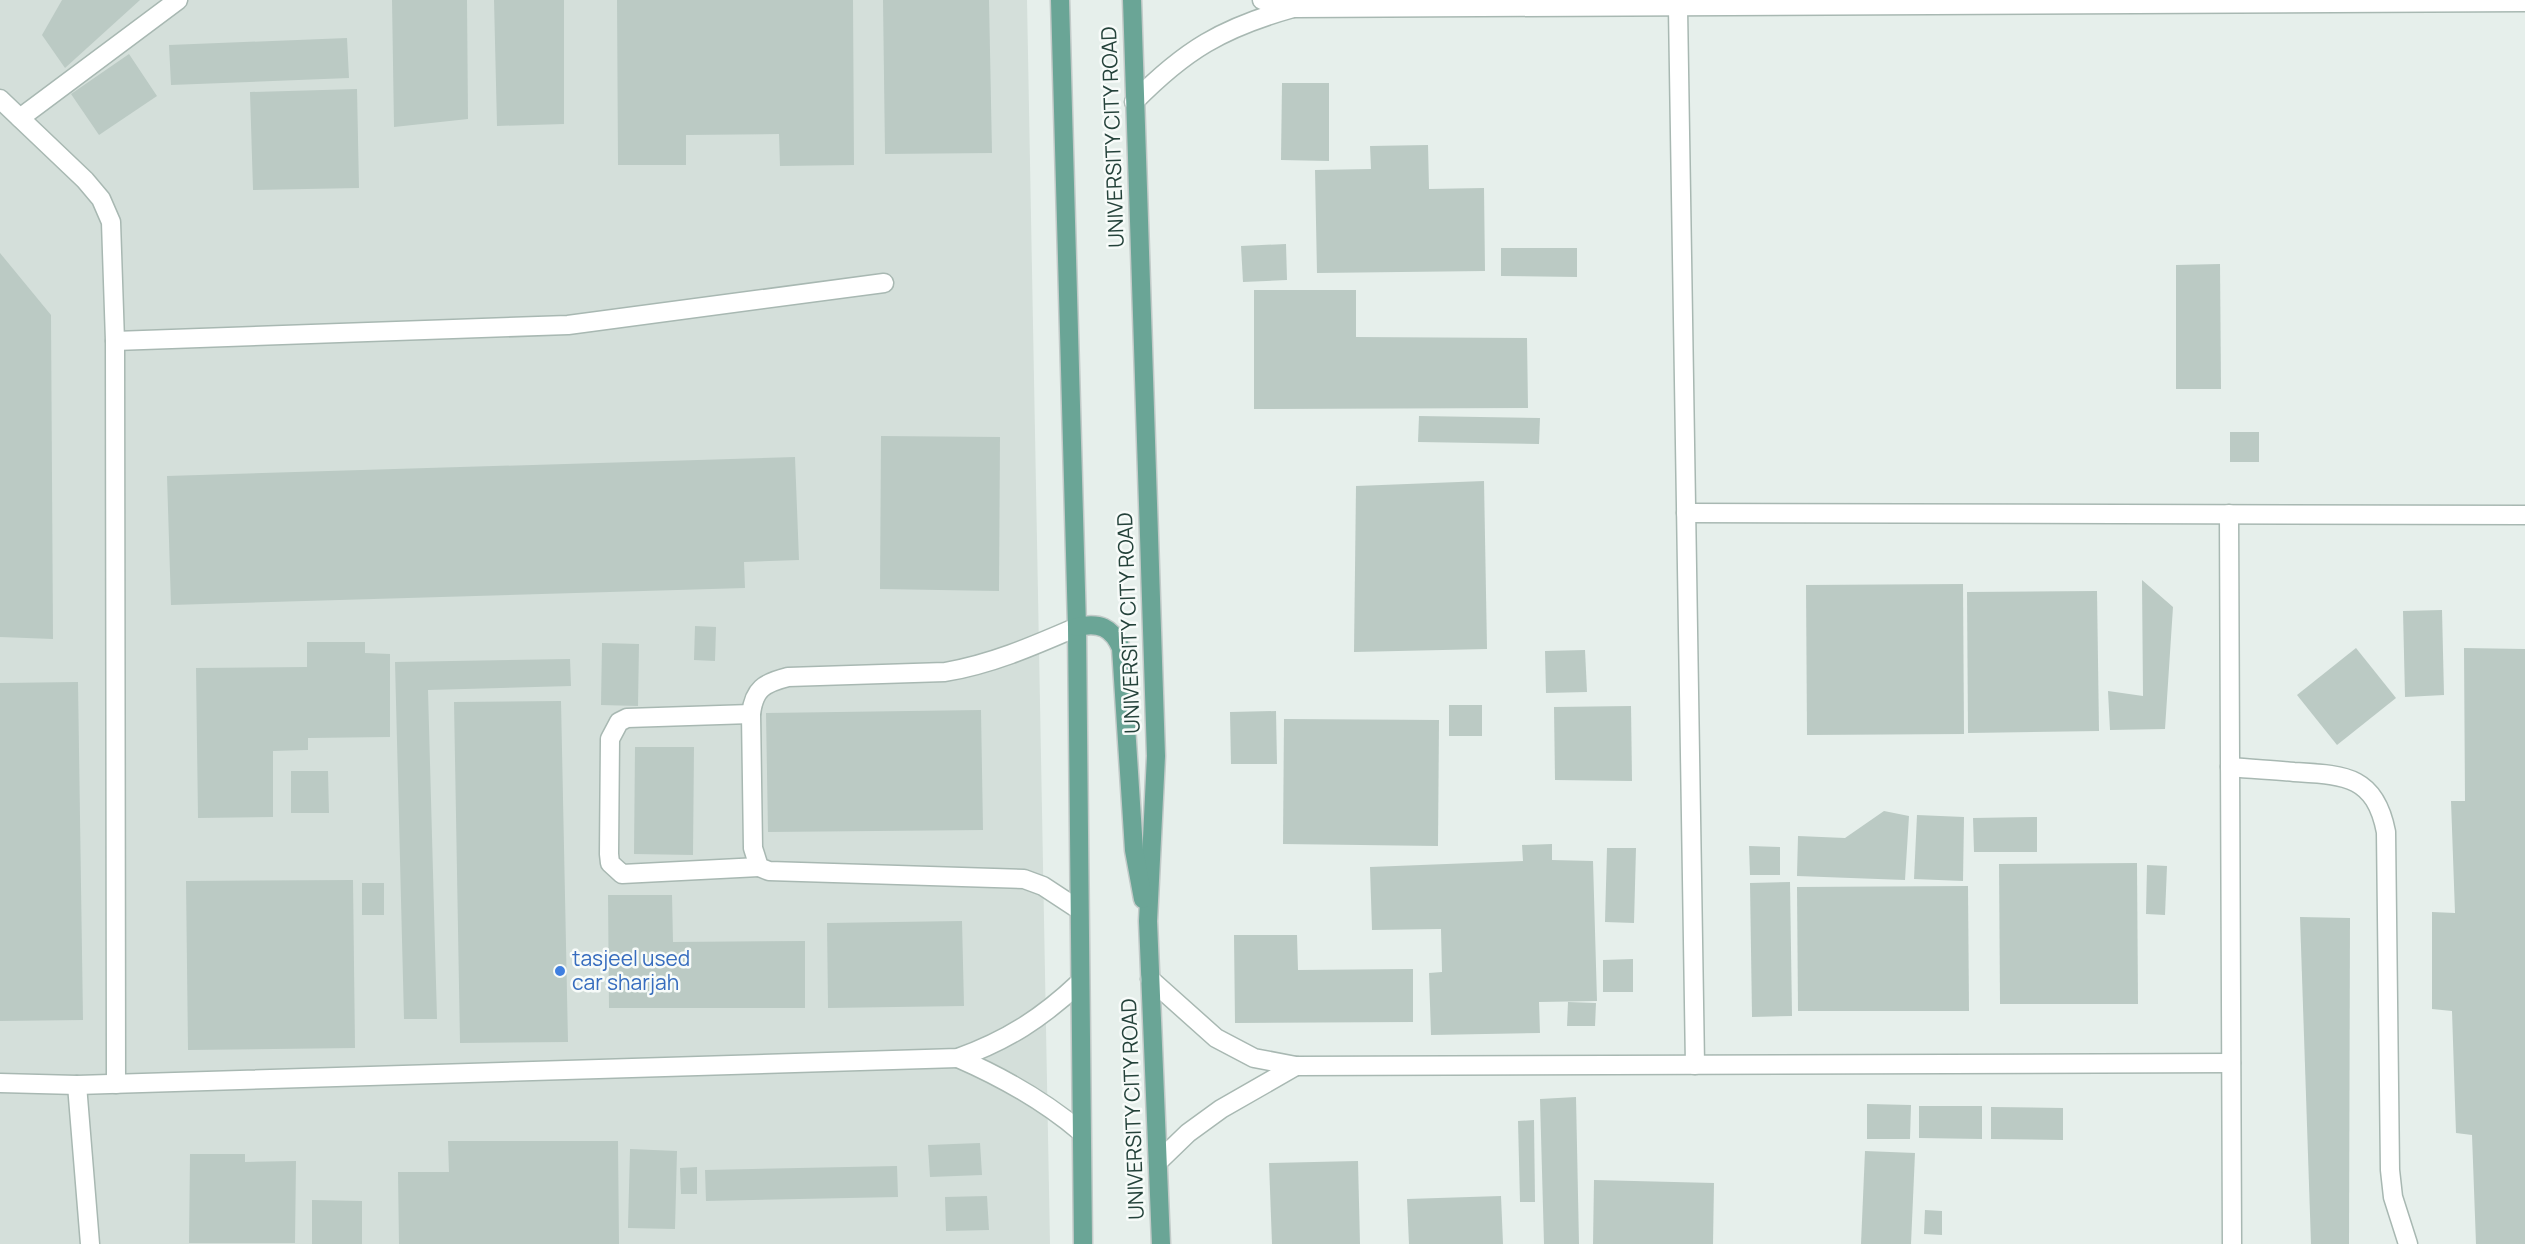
<svg xmlns="http://www.w3.org/2000/svg" width="2525" height="1244" viewBox="0 0 2525 1244" font-family="Manrope,sans-serif">
	<rect width="100%" height="100%" fill="#e6efeb"/>
	<!-- built -->
	<path fill="#d4dfda" d="M0,0h1027l23,1244h-1050z"/>
	<!-- building -->
	<g fill="#bbcac4">
		<path d="M62,0h78l-75,68 -23,-33z"/>
		<path d="M392,0h75l1,119 -74,8z"/>
		<path d="M494,0h70v124l-67,2z"/>
		<path d="M617,0h236l1,165 -74,1 -1,-32 -93,1v30h-68z"/>
		<path d="M883,0h106l3,153 -107,1z"/>
		<path d="M347,38l2,40 -178,7 -2,-40z"/>
		<path d="M129,54l28,42 -58,39 -28,-41z"/>
		<path d="M1282,83h47v78l-48,-1z"/>
		<path d="M357,89l2,99 -106,2 -3,-98z"/>
		<path d="M1428,145l1,44 55,-1 1,83 -168,2 -2,-103 56,-1 -1,-23z"/>
		<path d="M1286,244l1,36 -44,2 -2,-36z"/>
		<path d="M1501,248h76v29l-76,-1z"/>
		<path d="M0,253l51,62 2,324 -53,-2z"/>
		<path d="M2220,264l1,125h-45v-124z"/>
		<path d="M1254,290h102v47l171,1 1,70 -274,1z"/>
		<path d="M1419,416l121,2 -1,26 -121,-2z"/>
		<rect x="2230" y="432" width="29" height="30"/>
		<path d="M881,436l119,1 -1,154 -119,-2z"/>
		<path d="M795,457l4,103 -55,2 1,26 -574,17 -4,-129z"/>
		<path d="M1484,481l3,168 -133,3 2,-166z"/>
		<path d="M2142,580l31,27 -8,122 -55,1 -2,-39 35,5z"/>
		<path d="M1963,584l1,150 -157,1 -1,-150z"/>
		<path d="M2097,591l2,140 -131,2 -1,-141z"/>
		<path d="M2442,610l2,85 -39,2 -2,-86z"/>
		<path d="M695,626l21,1 -1,34 -21,-1z"/>
		<path d="M307,642h58v11l25,1v83l-82,1v12l-35,1v66l-75,1 -2,-150 111,-1z"/>
		<path d="M602,643l37,1 -1,62 -37,-1z"/>
		<path d="M2356,648l40,50 -59,47 -40,-50z"/>
		<path d="M2464,648l61,1v595h-49l-4,-109 -16,-2 -4,-122 -20,-2v-97l23,1 -4,-112h14z"/>
		<path d="M1585,650l2,42 -41,1 -1,-42z"/>
		<path d="M570,659l1,27 -143,4 9,329h-33l-9,-357z"/>
		<path d="M78,682l5,338 -83,1v-338z"/>
		<path d="M561,701l7,341 -108,1 -6,-341z"/>
		<rect x="1449" y="705" width="33" height="31"/>
		<path d="M1631,706l1,75 -77,-1 -1,-73z"/>
		<path d="M981,710l2,120 -215,2 -2,-119z"/>
		<path d="M1276,711l1,53h-46l-1,-52z"/>
		<path d="M1284,719l155,1 -1,126 -155,-2z"/>
		<path d="M635,747h59l-1,108 -59,-1z"/>
		<path d="M291,771h37l1,42h-38z"/>
		<path d="M1884,811l25,5 -4,64 -108,-4 1,-40 47,2z"/>
		<path d="M1917,815l47,2 -1,64 -49,-2z"/>
		<path d="M2037,817v35h-63l-1,-34z"/>
		<path d="M1552,844v16l41,1 4,140 -58,1 1,31 -109,2 -2,-62 13,-1 -1,-43 -69,1 -2,-63 153,-6 -1,-16z"/>
		<path d="M1749,846l31,1v28h-30z"/>
		<path d="M1607,848h29l-2,75 -29,-1z"/>
		<path d="M2137,863l1,141h-138l-1,-140z"/>
		<path d="M2147,865l20,1 -2,49 -19,-1z"/>
		<path d="M353,880l2,168 -167,2 -2,-169z"/>
		<path d="M1790,882l2,134 -40,1 -2,-134z"/>
		<rect x="362" y="883" width="22" height="32"/>
		<path d="M1968,886l1,125h-171l-1,-124z"/>
		<path d="M608,895h64l1,47 132,-1v67h-196z"/>
		<path d="M2300,917l50,1 -1,326h-38z"/>
		<path d="M962,921l2,85 -136,2 -1,-85z"/>
		<path d="M1234,935h63l1,35 115,-1v53l-178,1z"/>
		<path d="M1633,959v33h-30v-32z"/>
		<path d="M1568,1002l28,1 -1,23h-28z"/>
		<path d="M1576,1097l3,147h-35l-4,-145z"/>
		<path d="M1867,1104l44,1 -1,34h-43z"/>
		<path d="M1919,1106h63v33l-63,-1z"/>
		<path d="M1991,1107l72,1v32l-72,-1z"/>
		<path d="M1534,1120l1,82h-15l-2,-81z"/>
		<path d="M448,1141h170l1,103h-220l-1,-72h51z"/>
		<path d="M980,1143l2,32 -52,2 -2,-32z"/>
		<path d="M630,1149l47,2 -2,78 -47,-1z"/>
		<path d="M1865,1151l50,2 -4,91h-50z"/>
		<path d="M190,1154h55v8l51,-1 -1,82h-106z"/>
		<path d="M1358,1161l2,83h-88l-3,-81z"/>
		<path d="M897,1166l1,31 -192,4 -1,-31z"/>
		<path d="M697,1167v27h-16l-1,-26z"/>
		<path d="M1594,1180l120,3 -1,61h-120z"/>
		<path d="M987,1196l2,34 -43,1 -1,-34z"/>
		<path d="M1501,1196l2,48h-94l-2,-45z"/>
		<path d="M312,1200l50,1v43h-50z"/>
		<path d="M1925,1210l17,1v24l-18,-1z"/>
	</g>
	<g fill="none" stroke-linecap="round" stroke-linejoin="round">
		<!-- service casing -->
		<g stroke="#a8b8b2" stroke-width="21">
			<g id="service">
				<path d="M0,99l85,81 16,19 10,23 4,119 1,743"/>
				<path d="M20,118l158,-118"/>
				<path d="M115,341l453,-16 316,-42"/>
				<path d="M1077,627c-44,19 -85,37 -132,45l-157,5c-24,6 -34,12 -37,37l2,134 6,19 10,4 255,8 19,7 35,23"/>
				<path d="M751,714l-124,4 -8,4 -9,17 -1,115 1,9 12,11 137,-7"/>
				<path d="M2230,767c21,2 43,3 64,5 50,3 81,3 92,60l4,338 3,27 15,47"/>
				<path d="M77,1085l13,159"/>
			</g>
		</g>
		<!-- minor casing -->
		<g stroke="#a8b8b2" stroke-width="21">
			<g id="minor">
				<path d="M1262,0l33,8 1230,-6"/>
				<path d="M1678,8l17,1057"/>
				<path d="M1134,102c51,-52 88,-74 159,-94"/>
				<path d="M1686,513l839,2"/>
				<path d="M2229,514l3,730"/>
				<path d="M1150,979l66,59 38,20 42,8 935,-3"/>
				<path d="M958,1058c46,20 85,42 123,74"/>
				<path d="M0,1083l77,2 881,-27c48,-17 84,-40 121,-75"/>
				<path d="M1158,1162l30,-29 33,-24 75,-43"/>
			</g>
		</g>
		<!-- primary casing -->
		<g stroke="#c2cac8" stroke-width="21">
			<g id="primary">
				<path d="M1060,0l17,627 6,617"/>
				<path d="M1132,0l24,756 -8,165 13,323"/>
				<path d="M1077,627c22,-5 35,0 44,21l13,202 9,49"/>
			</g>
		</g>
		<!-- service -->
		<use href="#service" stroke="#fff" stroke-width="18"/>
		<!-- minor -->
		<use href="#minor" stroke="#fff" stroke-width="18"/>
		<!-- primary -->
		<use href="#primary" stroke="#6aa596" stroke-width="18"/>
	</g>
	<!-- markers -->
	<circle fill="#3f7fe0" stroke="#f7fbf9" stroke-width="2" cx="560" cy="971" r="6"/>
	<g text-anchor="middle" stroke-width="5" stroke-linejoin="round" paint-order="stroke">
		<!-- street labels -->
		<g font-size="21" fill="#24423a" stroke="#f7fbf9">
			<text transform="translate(1113 137) rotate(-92)" y="7">UNIVERSITY CITY ROAD</text>
			<text transform="translate(1129 623) rotate(-92)" y="7">UNIVERSITY CITY ROAD</text>
			<text transform="translate(1133 1109) rotate(-92)" y="7">UNIVERSITY CITY ROAD</text>
		</g>
		<!-- shop labels -->
		<g font-size="21" fill="#366cbe" stroke="#f7fbf9" text-anchor="start">
			<text x="572" y="966">tasjeel used<tspan x="572" dy="24">car sharjah</tspan></text>
		</g>
	</g>
</svg>
